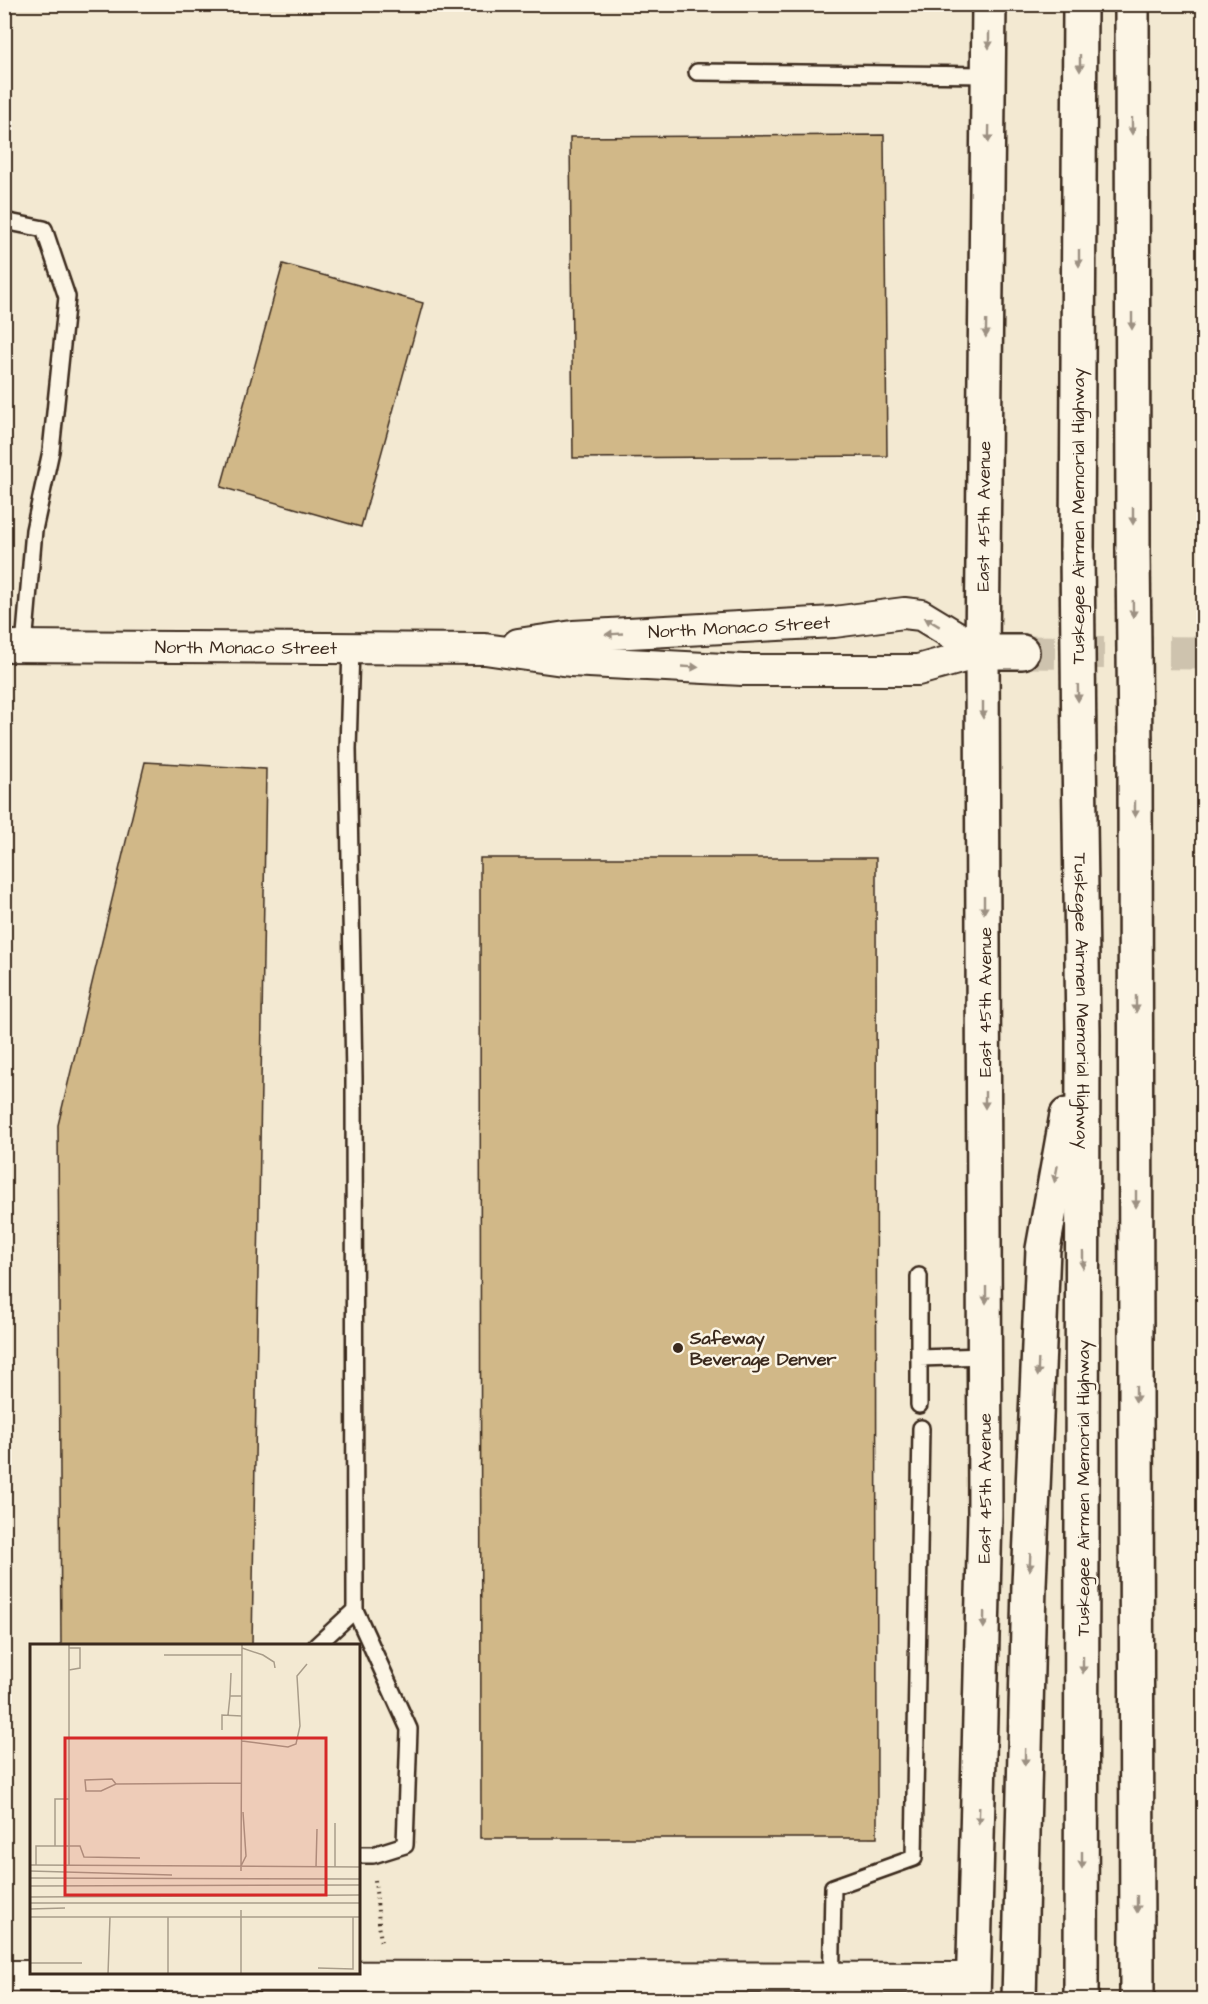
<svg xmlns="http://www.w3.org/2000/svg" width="1208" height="2004" viewBox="0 0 1208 2004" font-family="'Architects Daughter',sans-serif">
	<rect width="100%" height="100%" fill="#f3e9d2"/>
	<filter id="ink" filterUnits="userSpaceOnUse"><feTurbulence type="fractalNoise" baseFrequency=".0167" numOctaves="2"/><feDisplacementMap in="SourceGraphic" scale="12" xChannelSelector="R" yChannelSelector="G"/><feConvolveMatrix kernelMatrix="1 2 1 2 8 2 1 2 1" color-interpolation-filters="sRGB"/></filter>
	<g filter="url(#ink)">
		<!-- building -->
		<g fill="#d1b888" stroke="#3b2a1e" stroke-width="1.5">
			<path d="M884,135l3,321 -314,2 -3,-321z"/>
			<path d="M283,264l140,39 -62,224 -140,-40z"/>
			<path d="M145,762l121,7 -14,877h-191l-3,-521z"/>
			<path d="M480,858h396l1,980h-396z"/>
		</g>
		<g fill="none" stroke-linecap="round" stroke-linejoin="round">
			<!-- tertiary-tunnel -->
			<path stroke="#cec3ae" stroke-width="33" stroke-dasharray="33 16" stroke-linecap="butt" d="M1022,652l182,1"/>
			<!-- service casing -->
			<g stroke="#3b2a1e" stroke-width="20">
				<g id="service">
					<path d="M697,72l292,3"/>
					<path d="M4,221l40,8 23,68 -16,154 -17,79 -10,116"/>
					<path d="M351,648l-3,101 6,328 1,533 54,119 -4,116 -32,10h-15"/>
					<path d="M919,1358v-82"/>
					<path d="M919,1405v-47l67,-2"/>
					<path d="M316,1646l39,-36"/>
					<path d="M472,1977v23"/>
					<path d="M831,2000l2,-113 81,-29 7,-430"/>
				</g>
			</g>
			<!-- minor casing -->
			<g stroke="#3b2a1e" stroke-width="34">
				<g id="minor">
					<path id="s1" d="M518,644l55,-8 261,-14 70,-9 17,2 61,37"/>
					<path id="s2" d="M4,646l481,3 85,12 173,9h175l64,-18"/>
					<path d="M4,1976l969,2"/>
				</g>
			</g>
			<!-- tertiary casing -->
			<g stroke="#3b2a1e" stroke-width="38">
				<path id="tertiary" d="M982,652h40"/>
			</g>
			<!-- secondary casing -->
			<g stroke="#3b2a1e" stroke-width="38">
				<g id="secondary">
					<path id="s3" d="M973,2000l12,-486 -3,-862 7,-648"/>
				</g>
			</g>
			<!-- motorway casing -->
			<g stroke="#3b2a1e" stroke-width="38">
				<g id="motorway">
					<path d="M1132,4l1,546"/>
					<path d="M1077,551l3,-547"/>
					<path d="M1135,750l2,1250"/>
					<path id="s4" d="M1079,751l4,283 -2,966"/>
					<path d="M1019,2000l10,-415 14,-336 24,-134"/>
				</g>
			</g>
			<!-- path -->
			<path stroke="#3b2a1e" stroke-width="4" stroke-dasharray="1.5 4.5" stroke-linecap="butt" d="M375,1880l6,64"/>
			<!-- service -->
			<use href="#service" stroke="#fcf5e5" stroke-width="15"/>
			<!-- minor -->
			<use href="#minor" stroke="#fcf5e5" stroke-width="30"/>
			<!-- tertiary -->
			<use href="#tertiary" stroke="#fcf5e5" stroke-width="33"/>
			<!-- secondary -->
			<use href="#secondary" stroke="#fcf5e5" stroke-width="33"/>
			<!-- motorway -->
			<use href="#motorway" stroke="#fcf5e5" stroke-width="33"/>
			<!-- motorway-bridge casing -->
			<g stroke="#3b2a1e" stroke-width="38" stroke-linecap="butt">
				<g id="motorway-bridge">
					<path d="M1133,550l2,200"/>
					<path d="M1077,551l2,200"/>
				</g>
			</g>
			<!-- motorway-bridge -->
			<use href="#motorway-bridge" stroke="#fcf5e5" stroke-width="33"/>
		</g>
		<!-- one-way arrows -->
		<defs><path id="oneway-solid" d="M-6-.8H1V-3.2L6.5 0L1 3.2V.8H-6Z" transform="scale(1.5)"/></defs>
		<g fill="#9c9082">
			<use href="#oneway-solid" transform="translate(989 40) rotate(90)"/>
			<use href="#oneway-solid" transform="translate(1080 63) rotate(90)"/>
			<use href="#oneway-solid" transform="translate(1132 126) rotate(90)"/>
			<use href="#oneway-solid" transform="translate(989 134) rotate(91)"/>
			<use href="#oneway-solid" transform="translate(1079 258) rotate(90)"/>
			<use href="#oneway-solid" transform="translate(1132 321) rotate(90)"/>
			<use href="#oneway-solid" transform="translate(986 329) rotate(91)"/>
			<use href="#oneway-solid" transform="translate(1133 516) rotate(90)"/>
			<use href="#oneway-solid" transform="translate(1133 609) rotate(89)"/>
			<use href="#oneway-solid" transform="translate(932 622) rotate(-149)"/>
			<use href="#oneway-solid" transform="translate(614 634) rotate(177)"/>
			<use href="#oneway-solid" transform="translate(690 667) rotate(3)"/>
			<use href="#oneway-solid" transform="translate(1078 693) rotate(89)"/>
			<use href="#oneway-solid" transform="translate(983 710) rotate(90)"/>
			<use href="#oneway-solid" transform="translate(1135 809) rotate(90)"/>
			<use href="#oneway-solid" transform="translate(984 905) rotate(90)"/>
			<use href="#oneway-solid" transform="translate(1136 1004) rotate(90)"/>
			<use href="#oneway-solid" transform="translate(985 1100) rotate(90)"/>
			<use href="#oneway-solid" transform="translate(1056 1174) rotate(101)"/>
			<use href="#oneway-solid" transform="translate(1136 1199) rotate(90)"/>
			<use href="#oneway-solid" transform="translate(1083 1260) rotate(90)"/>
			<use href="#oneway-solid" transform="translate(986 1295) rotate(90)"/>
			<use href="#oneway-solid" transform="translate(1038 1368) rotate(92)"/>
			<use href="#oneway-solid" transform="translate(1136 1394) rotate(90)"/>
			<use href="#oneway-solid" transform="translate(1030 1562) rotate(92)"/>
			<use href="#oneway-solid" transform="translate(984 1620) rotate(91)"/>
			<use href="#oneway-solid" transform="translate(1083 1665) rotate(90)"/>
			<use href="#oneway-solid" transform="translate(1025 1757) rotate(91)"/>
			<use href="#oneway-solid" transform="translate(979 1815) rotate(92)"/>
			<use href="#oneway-solid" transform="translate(1082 1860) rotate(90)"/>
			<use href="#oneway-solid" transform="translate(1137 1904) rotate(90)"/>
		</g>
	</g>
	<!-- markers -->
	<circle fill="#3b2a1e" stroke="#fcf5e5" stroke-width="2" cx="678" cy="1348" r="6"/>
	<g text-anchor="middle" stroke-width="5" stroke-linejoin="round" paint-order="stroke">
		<!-- street labels -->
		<g font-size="18" fill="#3b2a1e" stroke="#fcf5e5">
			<text dy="6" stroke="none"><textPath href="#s3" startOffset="1484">East 45th Avenue</textPath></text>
			<text transform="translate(1078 516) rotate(-90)" y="6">Tuskegee Airmen Memorial Highway</text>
			<text dy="6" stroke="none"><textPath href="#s1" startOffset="222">North Monaco Street</textPath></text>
			<text dy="6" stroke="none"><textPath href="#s2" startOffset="242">North Monaco Street</textPath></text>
			<text transform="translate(985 1002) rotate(-90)" y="6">East 45th Avenue</text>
			<text dy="6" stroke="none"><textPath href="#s4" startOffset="250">Tuskegee Airmen Memorial Highway</textPath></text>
			<text dy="6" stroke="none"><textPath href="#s3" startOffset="512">East 45th Avenue</textPath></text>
			<text transform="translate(1083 1488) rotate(-90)" y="6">Tuskegee Airmen Memorial Highway</text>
		</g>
		<!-- poi labels -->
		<g font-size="18" font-weight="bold" fill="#3b2a1e" stroke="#fcf5e5" text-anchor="start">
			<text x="690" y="1344">Safeway<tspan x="690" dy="21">Beverage Denver</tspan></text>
		</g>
	</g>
	<!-- overview -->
	<g transform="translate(30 1644)">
		<rect width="330" height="330" fill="#f3e9d2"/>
		<path fill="none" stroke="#a99d8a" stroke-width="1.5" d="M212,4l21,7 11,7 1,6M134,11h78M39,26l11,-2v-20h-11M201,29l-1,23h12M198,71l2,-19M192,86v-15l20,1M212,97l46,6 8,-3 4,-18 -3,-50 10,-12M86,140l-4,-5 -27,1 1,11h15l15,-7 126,-1M305,179v44M25,202v-47h14M0,221l330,2M6,221v-19h44l4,11 56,1M39,221v-221M211,222l5,-10 -3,-44M286,223l1,-38M0,227l142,4M211,227l1,-227M0,234l330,1M0,242l330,-1M0,253l330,-2M0,259h330M0,265l35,-1M211,266v64M0,273h330M138,273v57M0,319h52M288,324l35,1v-52M78,330l2,-57"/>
		<path fill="#d62828" fill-opacity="0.15" stroke="#d62828" stroke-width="3" d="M35,94h261v157h-261z"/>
		<rect width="330" height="330" fill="none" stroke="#3b2a1e" stroke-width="3"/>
	</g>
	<!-- margin -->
	<rect width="1208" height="2004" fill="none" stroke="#fcf5e5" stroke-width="24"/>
	<rect x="12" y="12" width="1184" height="1980" fill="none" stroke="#3b2a1e" stroke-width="2" filter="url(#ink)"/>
</svg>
